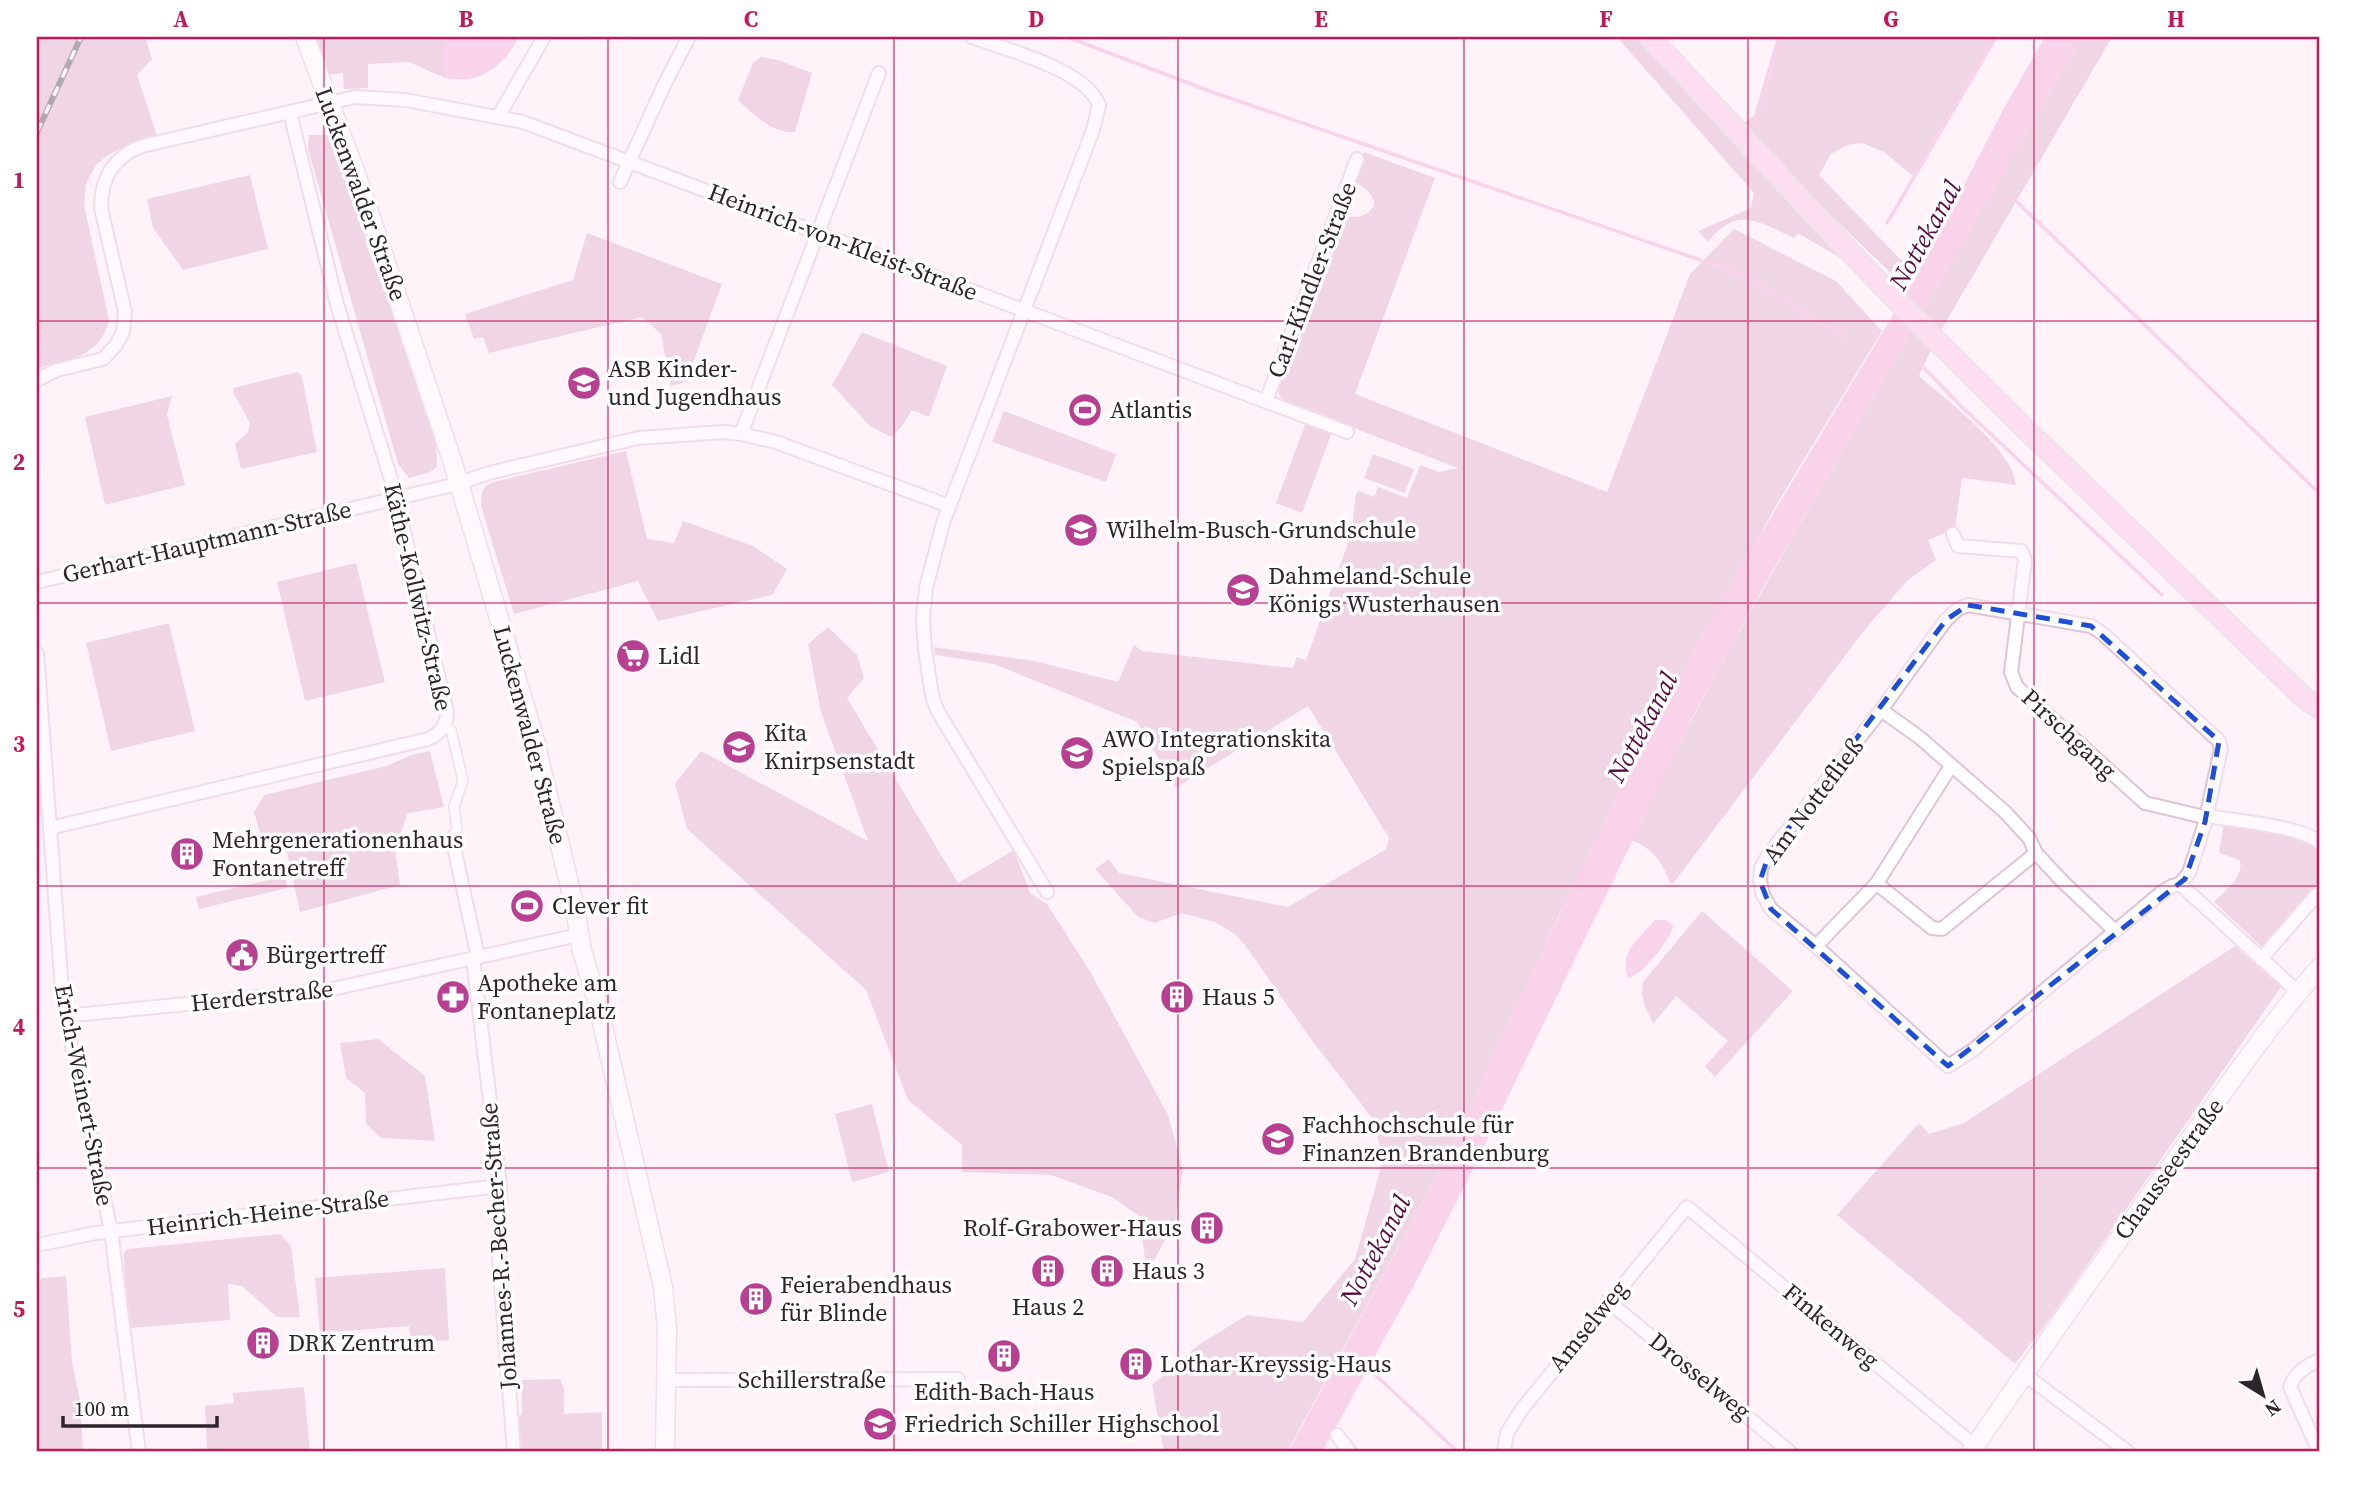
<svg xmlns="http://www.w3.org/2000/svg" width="2357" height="1489" viewBox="0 0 2357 1489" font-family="'Source Serif 4',serif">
	<rect width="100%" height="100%" fill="#fff3f9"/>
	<!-- green -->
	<g fill="#deb4cd">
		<path d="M37,37h108l7,22 -15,16 19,58 -2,5 -27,7 -20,11 -11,9 -10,19 -2,21 25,115c-9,38 -40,39 -72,48z"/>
		<path d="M315,37h130v41l-36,-16 -41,2v24l-24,1 -1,-16 -17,2z"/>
		<path d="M1617,37h21l133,144 83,85 -56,-33 -4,5c-35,-16 -57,-33 -86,4l-10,-11 53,-23 3,-15z"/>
		<path d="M1659,37h6l80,85 9,-6 23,-79h219l-82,140 -30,-25 -22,-9 -15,2 -16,9 -12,21 84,87 -8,15 -98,-94z"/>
		<path d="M2082,37h30l-176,302 -17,37c26,23 95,74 97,109l-54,-7 -7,51 -27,11 8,20 -28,20 -42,48 -194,257c-11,-22 -17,-36 -41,-45 69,-144 149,-281 228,-418 74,-129 148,-257 223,-385z"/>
		<path d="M761,57l17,3 34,13 -17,59c-20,3 -43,-18 -57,-32l15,-37z"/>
		<path d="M309,135h18l19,41 15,40 6,31 33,83 32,99 4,13 1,25 -7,5 -21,6 -11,-14 -90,-315z"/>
		<path d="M1364,152l71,26 -80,216 252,98 83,-218 44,-45 102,52 46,50 -107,176 -217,410 -105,229 -166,306h-123l-12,-67 45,-39 50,-31 56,7 52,-63 28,-99 -10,-41 -63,-81 -65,-93 -10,-11 -20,-12 -34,-9 -26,10 -17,-6 -43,-48 14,-10 10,14 169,34 98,-58 3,-11 -81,-132 -132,82 -39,-66 -143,-58 -59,-9 -1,-8 100,14 84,21 16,-37 8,6 151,17 4,-11 9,3 46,-128 3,-34 3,-7 16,6 4,-10 29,11 13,-33 19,7 19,-4 -175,-67c-13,-17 1,-38 8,-57l7,-1 49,-126c6,-1 12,1 17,-2 23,-12 1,-28 -11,-34z"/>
		<path d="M250,175l18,74 -85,21 -30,-42 -6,-29z"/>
		<path d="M587,233l135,51 -36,98 -15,4 -10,-52 -19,-17 -153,36 -6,-16 -9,2 -9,-25 108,-34z"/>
		<path d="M862,332l85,34 -18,51 -17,-7 -10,16 -11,11 -21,-11 -38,-41z"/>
		<path d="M298,372l4,5 15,75 -76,17 -6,-25 13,-12 2,-9 -15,-27 -2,-8z"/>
		<path d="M172,396l-5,19 18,70 -80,20 -20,-88z"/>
		<path d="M1004,411l112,43 -10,28 -114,-40z"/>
		<path d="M1306,422l26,10 -30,81 -26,-10z"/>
		<path d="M626,451l21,88 27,4 9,-22 70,25 34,23 -15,26 -114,26 -20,-40 -124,33 -33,-108 1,-14 3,-5 8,-5z"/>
		<path d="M1373,454l41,15 -9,24 -41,-15z"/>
		<path d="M356,563l29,119 -80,19 -28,-119z"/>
		<path d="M169,623l26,108 -84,20 -25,-108z"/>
		<path d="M828,627l29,28 7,23 -17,20 111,185 56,-33 16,43 17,11 44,69 77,142 15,55 -8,52 -28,51 -8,-57 -27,-19 -61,-22 -89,-3v-27l-54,-45 -42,-110 -179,-161 -12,-45 26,-33 167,90 -47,-129 -13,-68z"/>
		<path d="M430,751l14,56 -36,6 -13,36 5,36 -100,27 -15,-70 -23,-2 -8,-28 10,-17 123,-29 24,-11z"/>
		<path d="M2224,824c21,4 84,9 94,27 5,8 2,22 2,32l-56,66 -50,-47c11,-11 30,-25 26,-42l-21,-7z"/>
		<path d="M285,876l2,12 -88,21 -3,-12z"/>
		<path d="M1702,911l91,80 -78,86 -10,-11 23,-25 -52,-45 -23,28 -8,-17 -3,-13 1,-12z"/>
		<path d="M2235,946l46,41 -230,330 -36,47 -178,-149 82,-92 10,11 35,-11z"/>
		<path d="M378,1039l47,37 10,65 -54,-3 -15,-14 -1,-31 -19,-15 -6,-35z"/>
		<path d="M872,1104l17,68 -37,10 -17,-68z"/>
		<path d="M280,1234l11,12 9,71h-23l-35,-31 -14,-2 2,36 -100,8 -7,-74 4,-5z"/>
		<path d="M445,1268l4,72 -38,3 -2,-17 -89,7 -5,-55z"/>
		<path d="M66,1276l6,86 8,39 3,51h-46v-167l5,-7z"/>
		<path d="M560,1379l4,9v26l38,-2v40h-85l-6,-36 11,-1v-35z"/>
		<path d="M304,1387l6,65h-103l-2,-46 29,-3 -1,-10z"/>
	</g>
	<!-- water -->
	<g fill="#f2aed7">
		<path d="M445,37h73c-8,20 -28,39 -50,42 -7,1 -16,0 -23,-1z"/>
		<path d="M2045,37h37l-315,544 -74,135 -220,453 -60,118 -91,165h-34l165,-306 48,-108 119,-250 98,-183 198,-328 87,-167z"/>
		<path d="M1655,920h11l7,6c-5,16 -29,48 -45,52 -9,-27 10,-38 27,-58z"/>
	</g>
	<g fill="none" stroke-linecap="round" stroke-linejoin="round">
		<!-- stream -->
		<g stroke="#f2aed7" stroke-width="3.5">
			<path d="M1067,37l145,55 509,175 23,9 104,62"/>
			<path d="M1755,123l26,-86"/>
			<path d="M2012,197l308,297"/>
			<path d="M1887,223l109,-186"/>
			<path d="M1919,363l42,43 201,189"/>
			<path d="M1369,1369l89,83"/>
		</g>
		<!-- pedestrian casing -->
		<g stroke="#e0c4d4" stroke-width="12">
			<path id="pedestrian" d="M444,727l7,3 12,51 -9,25 3,23 -5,9"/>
		</g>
		<!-- minor casing -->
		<g stroke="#e0c4d4" stroke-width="16">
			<g id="minor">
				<path d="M972,37c35,13 113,32 127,68l-6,25 -150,393 -17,65 -3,30 2,32 7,45 5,15 110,182"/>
				<path d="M498,117l46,-80"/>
				<path d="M620,182l45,-99 24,-46"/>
				<path d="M37,380l20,-10 46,-11 13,-14 7,-13 2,-20 -24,-104c0,-30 12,-51 41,-62l213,-49 51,3 117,22 824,310"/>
				<path d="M1266,401l91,-242"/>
				<path d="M741,434l138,-361"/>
				<path d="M1953,534l5,12 63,5 4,9 -14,112 6,15 128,116 55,13"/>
				<path d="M37,582l412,-96 44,-14 145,-34 85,-6 18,2 35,8 173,64"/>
				<path d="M37,653l26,351 48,227 28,221"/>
				<path d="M1881,710l38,27 86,75 24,26 7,15 27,29 52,49"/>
				<path d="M1951,766l-74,117 4,4 51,41 10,1 94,-76"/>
				<path d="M2214,817c24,4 91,10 106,26"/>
				<path d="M2205,823l-16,50 -9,11 -8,2 -10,6 -189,158 -25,16 -132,-120 -45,-37 -8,-14 -3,-14 1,-13 8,-14 112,-144 65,-90 12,-11 10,-4 123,21 11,7 117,108 2,8 -13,60"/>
				<path d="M50,828l378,-89c12,-5 19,-14 19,-27l-54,-226 -56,-182 -47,-191"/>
				<path d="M452,838l26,119"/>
				<path d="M2180,884l118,108"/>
				<path d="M1816,946l61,-63"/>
				<path d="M473,958l27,228 -1,70 15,196"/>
				<path d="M2261,959l59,-68"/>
				<path d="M65,1016l263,-26 251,-55"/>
				<path d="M37,1245l58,-12 405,-47"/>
				<path d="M1608,1301l182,151"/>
				<path d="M2024,1374l104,78"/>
				<path d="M666,1380l292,-1"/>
				<path d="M1337,1435l13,17"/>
				<path d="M1504,1452l3,-19 15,-24 165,-202 288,239"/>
				<path d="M2319,1452l-29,-65c6,-15 15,-21 30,-27"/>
			</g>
		</g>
		<!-- secondary casing -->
		<g stroke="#e0c4d4" stroke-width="21">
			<g id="secondary">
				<path d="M305,37l54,145 94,281 81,274 41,171 7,43 15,50 66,286 4,41 -2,124"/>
				<path d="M1971,1452c67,-99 136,-196 205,-293 46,-65 91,-132 144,-192"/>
			</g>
		</g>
		<!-- primary casing -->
		<g stroke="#d5d3d5" stroke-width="23">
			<path id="primary" d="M1650,37c76,81 150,164 228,244 138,142 282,277 424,415l18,13"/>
		</g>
		<!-- pedestrian -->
		<use href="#pedestrian" stroke="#fff" stroke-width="9"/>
		<!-- minor -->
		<use href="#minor" stroke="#fff" stroke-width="12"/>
		<!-- secondary -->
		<use href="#secondary" stroke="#fff" stroke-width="18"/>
		<!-- primary -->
		<use href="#primary" stroke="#fac5e6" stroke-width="19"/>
		<!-- rail casing -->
		<g stroke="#5a4f55" stroke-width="6">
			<path id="rail" d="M37,132l44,-95"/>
		</g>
		<!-- rail -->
		<use href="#rail" stroke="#fff" stroke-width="3.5" stroke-dasharray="10" stroke-linecap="butt"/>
	</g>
	<!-- marked area -->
	<path d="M0 0H2357V1489H0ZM1968,605l123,21 128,115 -14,81 -20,57 -237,187 -177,-157 -11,-28 9,-27 177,-234z" fill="#fff3f9" fill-opacity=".55" fill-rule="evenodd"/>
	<path fill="none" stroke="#1d4ed8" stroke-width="5" stroke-dasharray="14 9" stroke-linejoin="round" d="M1968,605l123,21 128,115 -14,81 -20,57 -237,187 -177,-157 -11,-28 9,-27 177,-234z"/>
	<!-- grid -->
	<path fill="none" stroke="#c2185b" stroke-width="2" stroke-opacity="0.55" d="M324,37v1415M608,37v1415M894,37v1415M1178,37v1415M1464,37v1415M1748,37v1415M2034,37v1415M37,321h2283M37,603h2283M37,886h2283M37,1168h2283"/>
	<!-- icons -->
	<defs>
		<g id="school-disc" transform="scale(1.75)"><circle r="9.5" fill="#b83f92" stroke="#fff"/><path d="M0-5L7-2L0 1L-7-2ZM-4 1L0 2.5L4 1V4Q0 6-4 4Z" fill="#fff"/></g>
		<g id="stadium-disc" transform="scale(1.75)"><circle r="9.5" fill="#b83f92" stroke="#fff"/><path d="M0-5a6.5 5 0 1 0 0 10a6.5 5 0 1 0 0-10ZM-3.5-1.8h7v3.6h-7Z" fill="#fff"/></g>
		<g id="supermarket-disc" transform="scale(1.75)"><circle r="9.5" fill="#b83f92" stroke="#fff"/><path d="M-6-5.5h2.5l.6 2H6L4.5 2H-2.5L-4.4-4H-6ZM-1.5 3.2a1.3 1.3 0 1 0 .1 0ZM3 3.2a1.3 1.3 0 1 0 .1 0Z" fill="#fff"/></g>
		<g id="building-disc" transform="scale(1.75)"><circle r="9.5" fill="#b83f92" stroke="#fff"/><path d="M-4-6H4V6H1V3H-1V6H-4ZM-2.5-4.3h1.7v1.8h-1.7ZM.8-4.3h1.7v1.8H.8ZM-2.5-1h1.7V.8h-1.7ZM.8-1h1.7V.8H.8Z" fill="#fff"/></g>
		<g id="civic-disc" transform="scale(1.75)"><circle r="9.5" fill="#b83f92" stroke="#fff"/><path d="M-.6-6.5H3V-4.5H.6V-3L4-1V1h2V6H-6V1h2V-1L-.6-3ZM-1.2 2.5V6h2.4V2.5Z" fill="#fff"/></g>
		<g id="pharmacy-disc" transform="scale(1.75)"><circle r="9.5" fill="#b83f92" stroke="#fff"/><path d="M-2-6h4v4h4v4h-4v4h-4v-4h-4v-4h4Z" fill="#fff"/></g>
		<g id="university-disc" transform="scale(1.75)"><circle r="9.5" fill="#b83f92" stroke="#fff"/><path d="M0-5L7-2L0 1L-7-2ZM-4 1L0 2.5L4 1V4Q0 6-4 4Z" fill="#fff"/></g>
	</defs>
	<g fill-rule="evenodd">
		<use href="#school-disc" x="584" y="383"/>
		<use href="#stadium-disc" x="1085" y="410"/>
		<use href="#school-disc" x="1081" y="530"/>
		<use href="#school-disc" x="1243" y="590"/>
		<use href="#supermarket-disc" x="633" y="656"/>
		<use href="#school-disc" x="739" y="747"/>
		<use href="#school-disc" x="1077" y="753"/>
		<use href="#building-disc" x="187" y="854"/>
		<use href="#stadium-disc" x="527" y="906"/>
		<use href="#civic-disc" x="242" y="955"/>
		<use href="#pharmacy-disc" x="453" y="997"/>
		<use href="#building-disc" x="1177" y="997"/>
		<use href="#university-disc" x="1278" y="1139"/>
		<use href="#building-disc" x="1207" y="1228"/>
		<use href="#building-disc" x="1048" y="1271"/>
		<use href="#building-disc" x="1107" y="1271"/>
		<use href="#building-disc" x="756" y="1299"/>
		<use href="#building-disc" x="263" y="1343"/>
		<use href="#building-disc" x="1004" y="1356"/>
		<use href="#building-disc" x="1136" y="1364"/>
		<use href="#school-disc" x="880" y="1424"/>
	</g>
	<g text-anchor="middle" stroke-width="7" stroke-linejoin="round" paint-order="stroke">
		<!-- street labels -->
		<g font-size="24" fill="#2f242b" stroke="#fff">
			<text transform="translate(361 194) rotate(70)" y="8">Luckenwalder Straße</text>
			<text transform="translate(843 242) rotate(21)" y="8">Heinrich-von-Kleist-Straße</text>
			<text transform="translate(1312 280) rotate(-69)" y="8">Carl-Kindler-Straße</text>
			<text transform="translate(207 542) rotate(-13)" y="8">Gerhart-Hauptmann-Straße</text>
			<text transform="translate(418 597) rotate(77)" y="8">Käthe-Kollwitz-Straße</text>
			<text transform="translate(2069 734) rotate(43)" y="8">Pirschgang</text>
			<text transform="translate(530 735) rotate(75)" y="8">Luckenwalder Straße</text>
			<text transform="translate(1813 801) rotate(-53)" y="8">Am Nottefließ</text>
			<text transform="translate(262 996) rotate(-6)" y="8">Herderstraße</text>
			<text transform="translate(84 1095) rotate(79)" y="8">Erich-Weinert-Straße</text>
			<text transform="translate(2169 1169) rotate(-54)" y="8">Chausseestraße</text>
			<text transform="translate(268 1213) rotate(-7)" y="8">Heinrich-Heine-Straße</text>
			<text transform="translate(499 1246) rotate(-94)" y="8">Johannes-R.-Becher-Straße</text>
			<text transform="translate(1588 1326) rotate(-51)" y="8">Amselweg</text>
			<text transform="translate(1831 1326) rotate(40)" y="8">Finkenweg</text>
			<text transform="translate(1700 1376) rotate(39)" y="8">Drosselweg</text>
			<text x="812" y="1388">Schillerstraße</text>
		</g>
		<!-- poi labels -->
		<g font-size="24" fill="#2f242b" stroke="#fff" text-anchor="start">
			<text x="608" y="377">ASB Kinder-<tspan x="608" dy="28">und Jugendhaus</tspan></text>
			<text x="1110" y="418">Atlantis</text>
			<text x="1106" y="538">Wilhelm-Busch-Grundschule</text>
			<text x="1268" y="584">Dahmeland-Schule<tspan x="1268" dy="28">Königs Wusterhausen</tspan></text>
			<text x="658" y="664">Lidl</text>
			<text x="764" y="741">Kita<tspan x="764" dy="28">Knirpsenstadt</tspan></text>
			<text x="1102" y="747">AWO Integrationskita<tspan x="1102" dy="28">Spielspaß</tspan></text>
			<text x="212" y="848">Mehrgenerationenhaus<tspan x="212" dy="28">Fontanetreff</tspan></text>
			<text x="552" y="914">Clever fit</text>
			<text x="266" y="963">Bürgertreff</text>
			<text x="477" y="991">Apotheke am<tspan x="477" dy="28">Fontaneplatz</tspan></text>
			<text x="1202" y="1005">Haus 5</text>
			<text x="1302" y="1133">Fachhochschule für<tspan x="1302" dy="28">Finanzen Brandenburg</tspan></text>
			<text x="1182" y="1236" text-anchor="end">Rolf-Grabower-Haus</text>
			<text x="1132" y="1279">Haus 3</text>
			<text x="780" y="1293">Feierabendhaus<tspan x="780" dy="28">für Blinde</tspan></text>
			<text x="1048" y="1315" text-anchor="middle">Haus 2</text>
			<text x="288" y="1351">DRK Zentrum</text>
			<text x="1160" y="1372">Lothar-Kreyssig-Haus</text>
			<text x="1004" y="1400" text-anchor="middle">Edith-Bach-Haus</text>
			<text x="904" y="1432">Friedrich Schiller Highschool</text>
		</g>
		<!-- water labels -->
		<g font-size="26" font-style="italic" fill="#570842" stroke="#fff">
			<text transform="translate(1925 235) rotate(-61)" y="9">Nottekanal</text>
			<text transform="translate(1642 727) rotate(-62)" y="9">Nottekanal</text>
			<text transform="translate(1375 1250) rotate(-62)" y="9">Nottekanal</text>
		</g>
	</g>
	<!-- border -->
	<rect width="2357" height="1489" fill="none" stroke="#ffffff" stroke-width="77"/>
	<!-- north arrow -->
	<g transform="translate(2263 1395) rotate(143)" stroke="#ffffff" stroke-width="5" paint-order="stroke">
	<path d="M0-5L12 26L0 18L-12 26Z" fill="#2f242b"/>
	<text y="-10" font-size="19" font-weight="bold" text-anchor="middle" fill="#2f242b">N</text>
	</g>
	<!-- scale -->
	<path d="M63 1416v10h154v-10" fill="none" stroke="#2f242b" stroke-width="3.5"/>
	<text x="74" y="1416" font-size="21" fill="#2f242b" stroke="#ffffff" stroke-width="5" paint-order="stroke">100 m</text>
	<rect x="38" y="38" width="2280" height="1412" fill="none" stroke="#c2185b" stroke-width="2.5"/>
	<g font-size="23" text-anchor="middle" font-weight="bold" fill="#c2185b">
		<text x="181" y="27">A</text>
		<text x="466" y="27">B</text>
		<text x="751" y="27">C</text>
		<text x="1036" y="27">D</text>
		<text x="1321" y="27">E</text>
		<text x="1606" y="27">F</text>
		<text x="1891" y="27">G</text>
		<text x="2176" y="27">H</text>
		<text x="19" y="188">1</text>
		<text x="19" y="470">2</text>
		<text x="19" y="752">3</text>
		<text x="19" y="1035">4</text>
		<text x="19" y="1317">5</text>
	</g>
</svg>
